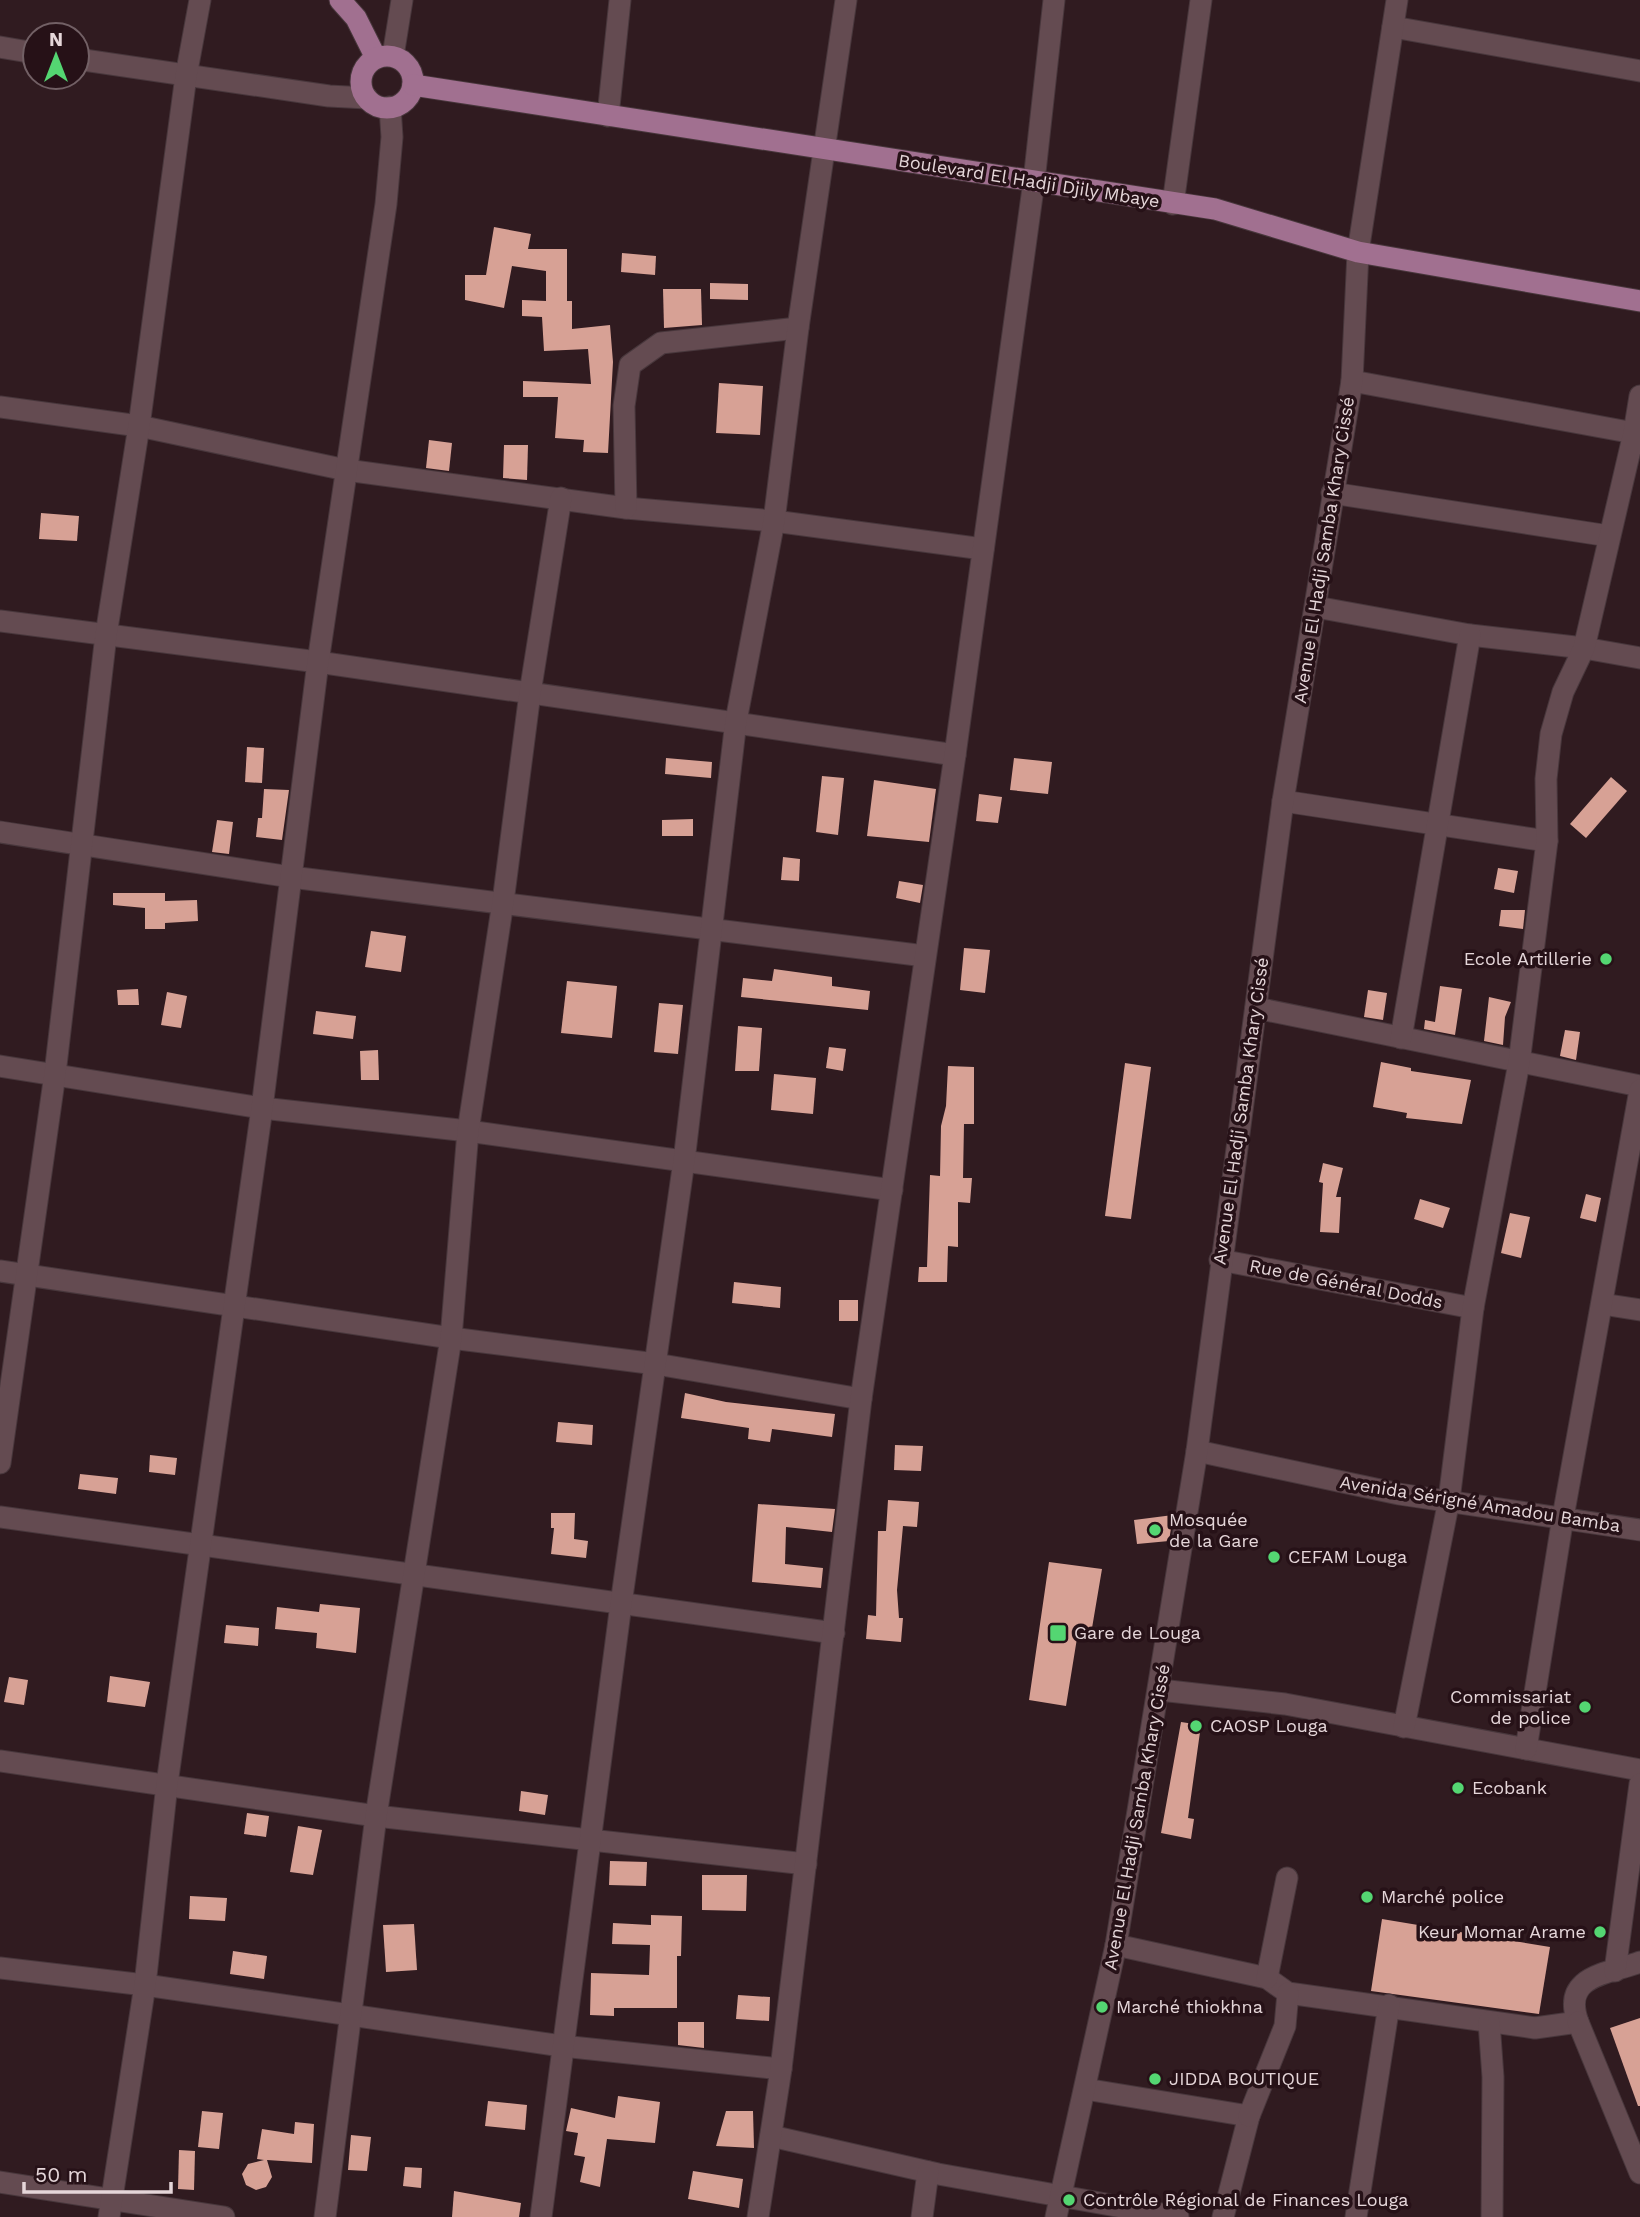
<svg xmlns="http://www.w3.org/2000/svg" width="1640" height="2217" viewBox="0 0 1640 2217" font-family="'Work Sans',sans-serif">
	<rect width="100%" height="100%" fill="#301b20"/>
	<!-- building -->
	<g fill="#d7a195">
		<path d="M494,227l37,7 -3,15h39v52h5v28l38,-4 3,37 -5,91 -25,-1 1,-12 -29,-2 3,-41h-35v-16l68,3 -3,-35 -44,2 -2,-34 -20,-1v-16l24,1v-30l-34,-5 -8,42 -39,-8v-25h21z"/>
		<path d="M622,253l34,3 -1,19 -34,-3z"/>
		<path d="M710,283l38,1v16l-38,-1z"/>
		<path d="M663,289h38l1,36 -38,3z"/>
		<path d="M719,383l44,3 -3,49 -44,-2z"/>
		<path d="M429,440l23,3 -3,28 -23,-3z"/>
		<path d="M504,445h24l-1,35 -24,-2z"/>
		<path d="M41,513l38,3 -2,25 -38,-2z"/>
		<path d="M247,747l17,1 -2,35 -17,-1z"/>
		<path d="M666,758l46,4 -1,16 -46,-4z"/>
		<path d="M1014,758l38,4 -4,32 -38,-4z"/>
		<path d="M822,776l22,2 -6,57 -22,-3z"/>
		<path d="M1611,777l16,14 -41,47 -16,-14z"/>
		<path d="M874,780l62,9 -7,53 -62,-6z"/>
		<path d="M264,789l25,1 -7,50 -26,-3 2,-19h4z"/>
		<path d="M979,794l23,3 -4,26 -22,-2z"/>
		<path d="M693,819v17h-31v-16z"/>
		<path d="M217,820l16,2 -4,32 -17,-2z"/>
		<path d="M783,857l17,2 -1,22 -18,-1z"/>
		<path d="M1498,868l20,3 -4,22 -20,-4z"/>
		<path d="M899,881l24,4 -3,18 -24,-5z"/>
		<path d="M113,893h52v8l32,-1 1,21 -33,2v6h-20v-21l-32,-3z"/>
		<path d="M1501,910h24l-2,19 -24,-3z"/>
		<path d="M371,931l35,5 -5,36 -36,-5z"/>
		<path d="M964,948l26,2 -5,43 -25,-3z"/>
		<path d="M774,969l58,8v9l38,5 -2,19 -127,-13 2,-19 29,3z"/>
		<path d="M567,981l50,5 -5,52 -51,-5z"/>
		<path d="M1440,986l22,3 -7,46 -31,-6 1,-9 10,2z"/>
		<path d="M138,989l1,16h-21l-1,-15z"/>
		<path d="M1368,990l19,3 -4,27 -19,-3z"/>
		<path d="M167,992l20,4 -6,32 -20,-3z"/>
		<path d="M1489,997l22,5 -6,15 -2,28 -19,-4z"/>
		<path d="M659,1003l24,2 -5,49 -24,-2z"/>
		<path d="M316,1011l40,5 -3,23 -40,-5z"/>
		<path d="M738,1026l24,2 -3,43h-24z"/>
		<path d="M1565,1030l15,2 -4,28 -16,-4z"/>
		<path d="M829,1047l17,2 -3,22 -17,-3z"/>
		<path d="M378,1050l1,30h-18l-1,-29z"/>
		<path d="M1381,1062l30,6v3l60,9 -9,44 -56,-6 1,-5 -34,-6z"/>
		<path d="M1125,1063l26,4 -20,152 -26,-3z"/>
		<path d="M948,1066l26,1v57h-10l-1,54h9l-2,25 -12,-1v45l-10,-1 -1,36h-29l1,-15h8l3,-92 10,1 1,-50 5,-20z"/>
		<path d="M774,1074l42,4 -3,36 -42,-4z"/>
		<path d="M1323,1163l20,5 -7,29h5l-2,36 -19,-1 3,-49 -4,-1z"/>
		<path d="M1586,1194l15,4 -5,24 -16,-4z"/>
		<path d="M1420,1199l30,9 -7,20 -29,-9z"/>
		<path d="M1510,1213l20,4 -9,41 -20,-5z"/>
		<path d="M734,1282l47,5 -1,21 -48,-5z"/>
		<rect x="839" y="1300" width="19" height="21"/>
		<path d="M685,1393l41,9 109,12 -3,23 -60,-8 -2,13 -22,-3 1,-11 -68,-10z"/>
		<path d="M558,1422l35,3 -1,20 -36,-3z"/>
		<path d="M895,1445l28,1 -2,25 -27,-1z"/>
		<path d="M150,1455l27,3 -2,17 -26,-3z"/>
		<path d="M80,1474l38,4 -2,16 -38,-5z"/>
		<path d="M888,1500l31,2 -2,25 -14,-1 -6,64 2,28h4l-2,24 -35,-3 2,-24 8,1 2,-85h8z"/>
		<path d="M758,1504l77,5 -3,23 -46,-5 -1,37 38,4 -2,20 -69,-6z"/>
		<path d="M551,1513h24l-1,26 14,2 -2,17 -35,-4 3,-26h-3z"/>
		<path d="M1173,1515l-4,26 -32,3 -3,-24z"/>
		<path d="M1049,1562l53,7 -11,65 -13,-2 -12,74 -37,-6z"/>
		<path d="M320,1604l40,4 -4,45 -40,-5 1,-15 -42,-4 2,-22 42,5z"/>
		<path d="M226,1625l33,3 -1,18 -34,-3z"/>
		<path d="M110,1676l40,6 -5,25 -38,-5z"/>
		<path d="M9,1677l19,3 -4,25 -20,-3z"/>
		<path d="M1181,1722l20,3 -13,93 6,1 -3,20 -30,-6z"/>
		<path d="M521,1791l27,4 -3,20 -26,-4z"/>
		<path d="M247,1813l22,3 -3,21 -22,-3z"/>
		<path d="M298,1826l24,4 -9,45 -23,-3z"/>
		<path d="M610,1861l37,1 -1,24 -37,-1z"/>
		<path d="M702,1875h45l-1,36 -44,-1z"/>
		<path d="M190,1896l37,2 -2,23 -36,-2z"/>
		<path d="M651,1915l31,1 -1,40h-4v52h-63v8l-24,-1 1,-42 58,2 1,-30 -38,-1 1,-21 38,2z"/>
		<path d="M1382,1919l168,28 -11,67 -168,-23z"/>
		<path d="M414,1924l3,46 -31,2 -3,-47z"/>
		<path d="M233,1951l34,5 -3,23 -34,-5z"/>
		<path d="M738,1995l32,2 -1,24 -33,-2z"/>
		<path d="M1640,2018v88h-2l-28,-78z"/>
		<path d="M678,2022h26v26l-26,-3z"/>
		<path d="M618,2096l42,6 -5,41 -48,-4 -7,48 -20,-5 5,-25 -11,-2 4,-22 -12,-2 5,-23 44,10z"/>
		<path d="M488,2101l39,4 -2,25 -40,-4z"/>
		<path d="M202,2111l21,2 -4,36 -21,-2z"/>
		<path d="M726,2111h27l1,37 -38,-2z"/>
		<path d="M295,2122l19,2 -2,39 -45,-3 5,17 -6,10 -10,3 -10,-5 -4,-11 6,-10 16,-4 -7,-1 5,-30 32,5z"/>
		<path d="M351,2135l20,2 -4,34 -19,-1z"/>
		<path d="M179,2150l16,1 -1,39 -16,-1z"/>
		<path d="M405,2167l17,1 -1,20 -18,-2z"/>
		<path d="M693,2171l50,8 -4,29 -51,-9z"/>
		<path d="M454,2191l67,12 -2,14h-67z"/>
	</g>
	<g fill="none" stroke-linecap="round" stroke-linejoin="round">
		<!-- minor casing -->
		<g stroke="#48373c" stroke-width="23">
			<g id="minor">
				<path d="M1393,27l247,44"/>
				<path d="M0,47l35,6"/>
				<path d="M393,56l9,-56"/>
				<path d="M77,59l252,37 38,2"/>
				<path d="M608,116l12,-116"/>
				<path d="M1173,204l28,-204"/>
				<path d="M1352,381l282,52"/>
				<path d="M0,407l139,19 207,44 280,38 148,13 209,28"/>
				<path d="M1332,493l277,43"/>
				<path d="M626,508l-2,-102 6,-41 31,-22 137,-15"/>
				<path d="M1316,607l154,28 114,13 56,10"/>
				<path d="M0,621l318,41 637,93"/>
				<path d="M1283,801l264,40"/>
				<path d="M0,832l291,45 634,79"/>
				<path d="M1256,1008l384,78"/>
				<path d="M1401,1038l69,-403"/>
				<path d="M0,1066l262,42 206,23 424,59"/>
				<path d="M1220,1260l253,48"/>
				<path d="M0,1271l451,67 205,26 205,35"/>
				<path d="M1602,1304l38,6"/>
				<path d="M1197,1451l202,43 241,36"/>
				<path d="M0,1463l55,-389 51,-439 33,-209 47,-350 14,-76"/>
				<path d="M0,1517l834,116"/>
				<path d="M1160,1690l125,14 355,66"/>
				<path d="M1404,1727l45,-227 24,-192 46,-245 28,-222 -1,-62 5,-45 12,-42 21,-44 50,-215 6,-37"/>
				<path d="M1526,1749l37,-232 77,-427"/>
				<path d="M0,1761l376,55 430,48"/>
				<path d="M1116,1945l151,33 21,15 247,35 43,-6c-17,-47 30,-48 62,-60"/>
				<path d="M0,1968l145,17 417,61 219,23"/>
				<path d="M1615,1971l25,-187"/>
				<path d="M1267,1978l20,-100"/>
				<path d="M1489,2022l4,55 -1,140"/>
				<path d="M1578,2022l62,151"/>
				<path d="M1085,2089l164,27 -26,101"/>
				<path d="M1249,2116l36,-90 3,-33"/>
				<path d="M771,2136l167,38 240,43"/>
				<path d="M0,2182l224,35"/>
				<path d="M109,2217l36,-232 22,-201 95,-676 56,-446 68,-458 6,-67 -2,-30"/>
				<path d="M325,2217l51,-401 75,-478 17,-207 35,-229 27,-209 31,-195"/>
				<path d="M541,2217l80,-613 63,-443 52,-440 38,-200 24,-193 48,-328"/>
				<path d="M758,2217l23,-148 80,-670 94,-644 79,-574 20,-181"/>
				<path d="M922,2217l6,-45"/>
				<path d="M1056,2217l60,-272 81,-494 86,-650 69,-420 6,-129 39,-252"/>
				<path d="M1356,2217l33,-212"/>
			</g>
		</g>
		<!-- major casing -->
		<g stroke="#48373c" stroke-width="23">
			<g id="major">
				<path d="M340,0l16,18 20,40"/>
				<circle cx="387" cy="82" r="26"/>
				<path d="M413,85l802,124 143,43 282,49"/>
			</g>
		</g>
		<!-- minor -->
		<use href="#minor" stroke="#644b51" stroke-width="21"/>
		<!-- major -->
		<use href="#major" stroke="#a17090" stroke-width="21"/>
	</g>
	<!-- markers -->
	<g fill="#54d672" stroke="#261117" stroke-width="2.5">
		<circle cx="1606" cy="959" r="7"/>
		<circle cx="1155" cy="1530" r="7"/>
		<circle cx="1274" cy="1557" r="7"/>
		<rect x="1049" y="1624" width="18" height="18" rx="3.5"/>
		<circle cx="1585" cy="1707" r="7"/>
		<circle cx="1196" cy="1726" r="7"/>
		<circle cx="1458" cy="1788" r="7"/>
		<circle cx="1367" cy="1897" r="7"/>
		<circle cx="1600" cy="1932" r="7"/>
		<circle cx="1102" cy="2007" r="7"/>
		<circle cx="1155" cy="2079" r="7"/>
		<circle cx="1069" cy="2200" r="7"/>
	</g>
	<g text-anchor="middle" stroke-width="7" stroke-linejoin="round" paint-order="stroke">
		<!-- street labels -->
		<g font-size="18" fill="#e5d6d9" stroke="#261117">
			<text transform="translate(1029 181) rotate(9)" y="6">Boulevard El Hadji Djily Mbaye</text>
			<text transform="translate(1324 550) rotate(-81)" y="6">Avenue El Hadji Samba Khary Cissé</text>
			<text transform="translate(1241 1111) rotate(-82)" y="6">Avenue El Hadji Samba Khary Cissé</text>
			<text transform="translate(1346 1284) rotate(11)" y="6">Rue de Général Dodds</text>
			<text transform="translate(1480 1504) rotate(9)" y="6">Avenida Sérigné Amadou Bamba</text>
			<text transform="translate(1137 1817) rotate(-80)" y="6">Avenue El Hadji Samba Khary Cissé</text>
		</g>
		<!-- poi labels -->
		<g font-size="18" fill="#e5d6d9" stroke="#261117" text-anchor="start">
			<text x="1592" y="965" text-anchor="end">Ecole Artillerie</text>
			<text x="1169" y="1526">Mosquée<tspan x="1169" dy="21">de la Gare</tspan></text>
			<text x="1288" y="1563">CEFAM Louga</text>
			<text x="1074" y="1639">Gare de Louga</text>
			<text x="1571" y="1703" text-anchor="end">Commissariat<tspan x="1571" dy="21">de police</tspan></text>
			<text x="1210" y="1732">CAOSP Louga</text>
			<text x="1472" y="1794">Ecobank</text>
			<text x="1381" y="1903">Marché police</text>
			<text x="1586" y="1938" text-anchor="end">Keur Momar Arame</text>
			<text x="1116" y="2013">Marché thiokhna</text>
			<text x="1169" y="2085">JIDDA BOUTIQUE</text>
			<text x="1083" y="2206">Contrôle Régional de Finances Louga</text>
		</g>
	</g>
	<!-- north arrow -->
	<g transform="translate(56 56)"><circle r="33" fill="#261117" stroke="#726065" stroke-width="2"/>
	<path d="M0-5L12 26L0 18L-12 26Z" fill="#54d672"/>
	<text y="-10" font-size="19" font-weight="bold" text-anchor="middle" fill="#e5d6d9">N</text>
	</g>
	<!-- scale -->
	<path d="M24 2182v10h147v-10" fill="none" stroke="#e5d6d9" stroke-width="3.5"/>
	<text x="35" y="2182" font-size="21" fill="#e5d6d9" stroke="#261117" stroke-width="5" paint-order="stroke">50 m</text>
</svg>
